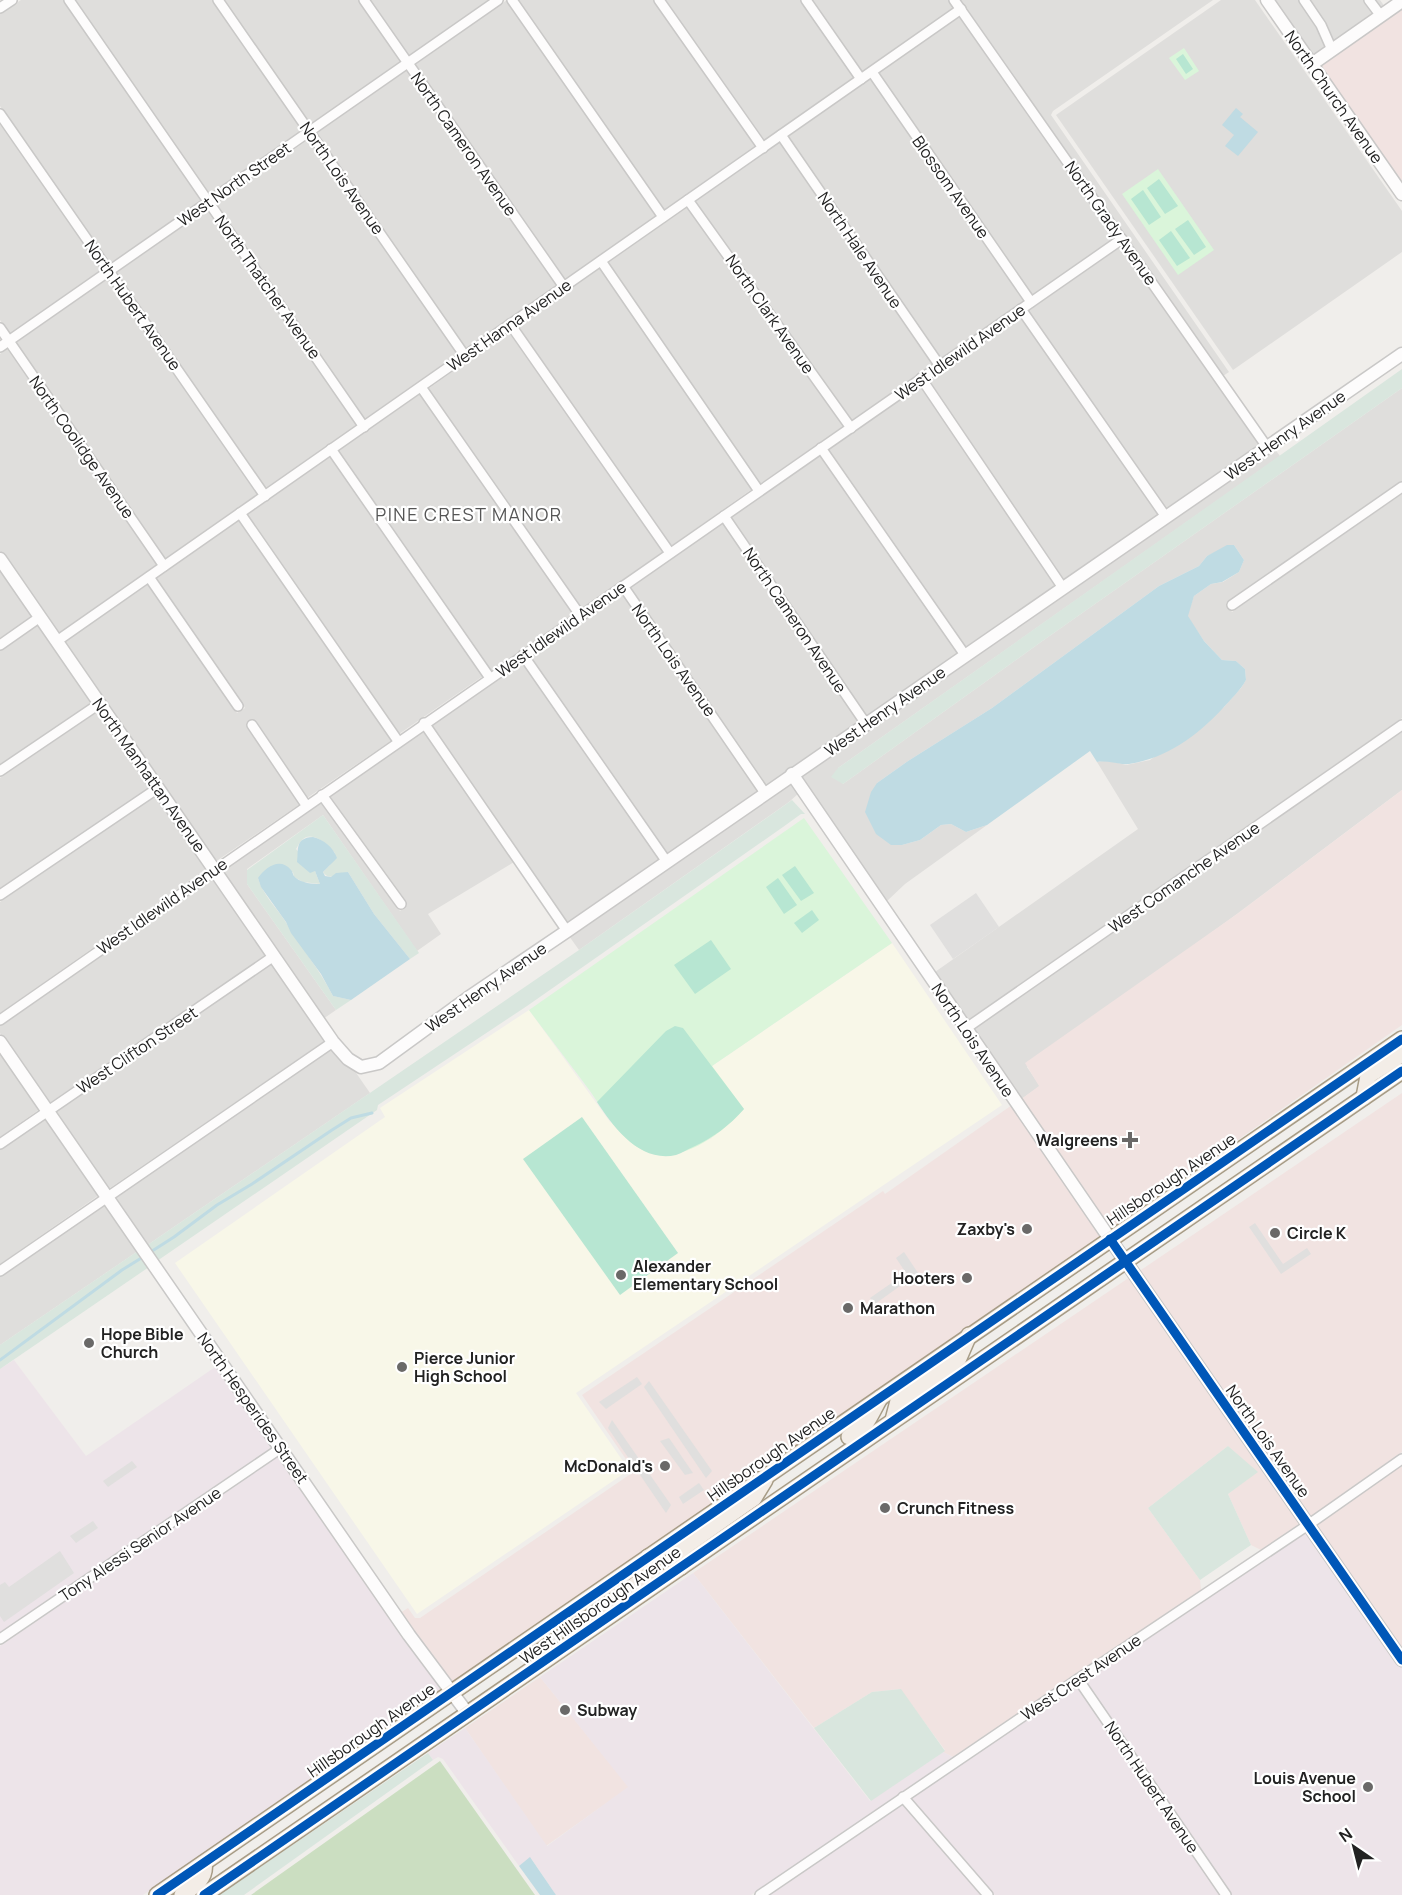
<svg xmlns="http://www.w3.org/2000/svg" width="1402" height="1895" viewBox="0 0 1402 1895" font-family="Manrope,sans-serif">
	<rect width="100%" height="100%" fill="#f0eeeb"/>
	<!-- residential -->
	<g fill="#dfdedc">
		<path d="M21,0h42l139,200 -92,64 -110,-158v-92z"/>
		<path d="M75,0h137l91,130 -94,65z"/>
		<path d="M224,0h135l42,61 -91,64z"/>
		<path d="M370,0h119l-80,56z"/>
		<path d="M507,0l149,216 -91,64 -150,-215z"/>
		<path d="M518,0h136l102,146 -92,64z"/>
		<path d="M665,0h135l54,77 -91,64z"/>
		<path d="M812,0h136l6,8 -92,64z"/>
		<path d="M960,0h253l-160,111 -2,4 178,257 -6,4z"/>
		<path d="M1221,0h34l147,211v41l-169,118 -177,-255z"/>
		<path d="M1272,0h26l19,27 9,21 -13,9z"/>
		<path d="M1310,0h70l5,7 -51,35 -9,-20z"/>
		<path d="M960,16l156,221 -84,59 -153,-223z"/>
		<path d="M407,70l150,215 -91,64 -150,-216z"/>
		<path d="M871,78l153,223 -83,58 -153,-222z"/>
		<path d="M0,123l102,147 -92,64 -10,-14z"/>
		<path d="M309,139l149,215 -93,66 -149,-216z"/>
		<path d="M780,142l153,222 -81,57 -157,-220z"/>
		<path d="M688,207l156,219 -84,58 -152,-221z"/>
		<path d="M208,209l149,216 -91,64 -150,-216z"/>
		<path d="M1122,246l138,200 -93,64 -139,-199z"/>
		<path d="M600,268l152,221 -81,57 -154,-220z"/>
		<path d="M108,278l150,216 -93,65 -149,-216z"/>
		<path d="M1021,316l138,199 -95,65 -136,-200z"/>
		<path d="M510,331l154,220 -83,58 -153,-220z"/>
		<path d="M8,348l149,217 -99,69 -58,-83v-197z"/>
		<path d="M921,385l135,201 -90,62 -138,-198z"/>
		<path d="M1402,388v93l-176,122 6,9 170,-118v224l-435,303 -32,-49 203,-143 -41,-67 10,-2 19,5 24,-5 74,-53 17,-19 5,-8 -1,-11 -9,-8 -14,-1 -18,-19 -17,-25 7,-20 17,-12 12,-2 16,-10 5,-12 -10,-15 -27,11 -8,10 -40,20 -167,122 -84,53 -31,22 14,62h11l18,-5 21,-15 10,-1 15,8 21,-7 -82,59 -19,18 -87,-126 475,-328 6,8 -442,312 5,16 198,-142z"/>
		<path d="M420,394l153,220 -82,57 -153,-220z"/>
		<path d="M821,455l137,199 -91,63 -137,-199z"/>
		<path d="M330,456l153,220 -84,58 -152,-219z"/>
		<path d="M239,520l153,220 -85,58 -54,-79 -7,4 54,81 -85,58 -152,-219 86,-59 88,129 8,-5 -89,-130z"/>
		<path d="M723,523l136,199 -93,64 -137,-199z"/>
		<path d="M0,567l33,49 -33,22z"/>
		<path d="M622,593l137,198 -91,64 -138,-199z"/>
		<path d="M39,624l54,78 -93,63v-114z"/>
		<path d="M522,662l138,199 -92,63 -137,-199z"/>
		<path d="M99,711l52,76 -151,102v-111z"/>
		<path d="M423,730l91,132 -86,52 13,20 -24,17 -94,-136 -76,54v15l89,126 -13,9 -102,-148 100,-70 79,110 7,-6 -78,-109z"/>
		<path d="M1402,731v59l-165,124 -210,153 13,19 -20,14 -48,-70z"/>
		<path d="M791,781l8,12 -10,9 -210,148 -10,-14z"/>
		<path d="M157,795l50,73 -207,145v-111z"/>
		<path d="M213,876l54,79 -219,149 -48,-71v-7z"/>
		<path d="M273,963l53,77 -219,150 -53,-77z"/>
		<path d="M332,1049l20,18 18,26 -224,153 -33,-48z"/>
		<path d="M0,1050l40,59 -40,28z"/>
		<path d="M46,1118l53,77 -99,69v-114z"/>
		<path d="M105,1204l33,47 -138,94v-68z"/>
	</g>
	<!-- commercial -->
	<g fill="#f1e3e1">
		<path d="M1402,8v173l-40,-52 -43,-63z"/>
		<path d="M1402,790v235l-293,205 -89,-130 19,-14 -14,-23 212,-149z"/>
		<path d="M1402,1093v359l-93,66 -171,-246z"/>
		<path d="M1012,1105l89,131 -650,447 -51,-70 8,-5 7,10h5l212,-145v-5l-50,-73 301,-204 2,3z"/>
		<path d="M1130,1277l171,246 -40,27 -10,-5 -23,-51 29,-22 -29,-26 -80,62 52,72 1,10 -248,167 -10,-5 2,-2 -45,-61 -28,3 -58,36 -121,-155z"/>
		<path d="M1402,1465v187l-87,-126z"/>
		<path d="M540,1677l89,110 -83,59 -81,-118z"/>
	</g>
	<!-- industrial -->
	<g fill="#ede4e9">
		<path d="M14,1360l72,96 132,-91 56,81 -274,187v-264z"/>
		<path d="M280,1455l163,234 -300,206h-143v-249z"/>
		<path d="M1307,1532l95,136v227h-170l-147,-215z"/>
		<path d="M693,1573l177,228 73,-49 10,5 -202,138h-195l-25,-37 -12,8 -76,-107 -5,-2 -5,3 -5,-7 37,-25 82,118 81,-59 -88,-110z"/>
		<path d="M1077,1685l143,210h-225l-84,-96z"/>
		<path d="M903,1804l79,91h-212z"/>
	</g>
	<!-- education -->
	<path fill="#f8f7e8" d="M892,943l110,162 -426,288 53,77 -212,144 -242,-351 210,-146 -5,-9 149,-98 81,112 66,33 36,-17v-72z"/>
	<!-- forest -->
	<path fill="#cbdec1" d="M440,1761l95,134h-284z"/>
	<!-- wetland -->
	<g fill="#d9e6de">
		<path d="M1402,369v19l-361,254 -198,142 -12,-7 7,-9z"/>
		<path d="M792,800l13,14h-4l-18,13 -256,179 -149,99 -1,5 -220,151 -11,-15 433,-296z"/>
		<path d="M323,815l96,138 -9,6 -36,-45 -26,-42c-9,3 -19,9 -25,0l7,-7 5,-12c-6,-7 -23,-24 -33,-13 -3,3 -4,6 -6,9l19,22 5,13 -17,-2 -9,-5 -1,-5 -35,6c5,17 18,29 27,43 16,26 34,48 48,75l18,4 -15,10 -89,-126v-14z"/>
		<path d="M138,1251l11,16 -149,102v-24z"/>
		<path d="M1228,1446l30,26 -30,22 23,51 -51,35 -52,-72z"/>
		<path d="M901,1689l44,62 -74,50 -57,-73 58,-36z"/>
		<path d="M428,1753l5,7 -189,135h-25z"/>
	</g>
	<!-- park -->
	<g fill="#daf5da">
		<path d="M1184,48l15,23 -14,9 -16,-22z"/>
		<path d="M1158,169l56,81 -36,25 -56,-81z"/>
		<path d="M804,818l88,125 -180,123 32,43c-25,28 -73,64 -111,35 -18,-14 -30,-34 -43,-53 -20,-27 -41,-54 -61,-81z"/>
	</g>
	<!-- pitch -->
	<g fill="#b7e6d2">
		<path d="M1183,54l10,15 -7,5 -10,-15z"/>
		<path d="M1159,179l19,27 -13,8 -18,-26z"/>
		<path d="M1143,190l18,27 -12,8 -18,-26z"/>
		<path d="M1188,220l18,27 -12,8 -19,-26z"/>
		<path d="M1171,231l19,27 -13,8 -18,-26z"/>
		<path d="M795,866l19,27 -13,8 -19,-26z"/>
		<path d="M778,878l19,27 -13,9 -18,-27z"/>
		<path d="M812,910l7,10 -17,13 -8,-10z"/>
		<path d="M711,940l20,29 -36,25 -21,-29z"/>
		<path d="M675,1026l8,2 61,81c-15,17 -30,28 -51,38 -5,2 -11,6 -17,8 -36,8 -62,-27 -79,-53l69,-71z"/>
		<path d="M582,1117l96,136 -58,42 -97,-136z"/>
	</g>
	<!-- parking -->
	<g fill="#e0dfde">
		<path d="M976,893l23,34 -46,32 -23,-34z"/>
		<path d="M1255,1223l28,41 24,-16 4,6 -30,20 -32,-47z"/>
		<path d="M904,1252l14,21 -43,31 -5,-6 36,-25 -10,-15z"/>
		<path d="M637,1377l5,7 -36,25 -7,-7z"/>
		<path d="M649,1381l63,90 -6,7 -62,-91z"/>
		<path d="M612,1420l59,85 -5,8 -58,-85z"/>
		<path d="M669,1438l24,35 -8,2 -25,-34z"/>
		<path d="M132,1461l5,6 -29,20 -5,-6z"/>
		<path d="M699,1483l5,7 -21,14 -4,-7z"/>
		<path d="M93,1521l5,7 -22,15 -6,-7z"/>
		<path d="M60,1551l14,22 -70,49 -4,-6v-31l5,-3 4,5z"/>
	</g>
	<!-- water -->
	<g fill="#bfdbe3">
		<path d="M1236,108l7,6 -3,3 18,15 -20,24 -13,-10 9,-11 -12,-10z"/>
		<path d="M1227,545h7l10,15 -5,12 -17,10 -11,2 -17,12 -6,20 16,25 18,19 14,1 9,8 1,11c-6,11 -15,19 -23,28 -26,28 -56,50 -94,56 -10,1 -21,-4 -32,-2l-7,-11 -103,74 -21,7 -15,-8 -10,1 -21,15 -18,5h-11l-15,-11 -11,-22 6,-20 6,-9 31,-22 84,-53 167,-122 40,-20 8,-10z"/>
		<path d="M313,837c11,3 20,10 24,21l-14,14 2,4 6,1 5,-4 12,-1 26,42 36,45 -59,41 -18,-4 -12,-22 -30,-41 -5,-11 -25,-35 -3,-9c8,-11 22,-21 33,-8 3,4 1,5 5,8 6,5 16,6 24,6l-5,-13 -5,2 -13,-11c2,-12 -3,-24 16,-25z"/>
		<path d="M530,1857l26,38h-16l-21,-29z"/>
	</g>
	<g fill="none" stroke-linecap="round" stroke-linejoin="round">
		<!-- stream -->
		<g stroke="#bfdbe3" stroke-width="3">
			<path d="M149,1253l25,-16 43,-32 35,-21 80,-54 19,-12 21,-5"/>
			<path d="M0,1360l122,-90 21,-13"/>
		</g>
		<!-- minor casing -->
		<g stroke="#c9c8c7" stroke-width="12">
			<g id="minor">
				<path d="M69,0l295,427"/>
				<path d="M218,0l247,356"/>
				<path d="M364,0l200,287"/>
				<path d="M512,0l151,217"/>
				<path d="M659,0l104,148"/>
				<path d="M806,0l55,79"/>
				<path d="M954,0l313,447"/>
				<path d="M1304,0l17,25 11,25"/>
				<path d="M1369,0l12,16"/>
				<path d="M0,8l12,-8"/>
				<path d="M872,72l159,230"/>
				<path d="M0,114l265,382"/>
				<path d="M781,135l159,231"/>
				<path d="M688,200l163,228"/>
				<path d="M601,261l158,230"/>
				<path d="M1021,309l145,208"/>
				<path d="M510,324l160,229"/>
				<path d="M0,328l164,238"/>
				<path d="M0,347l498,-347"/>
				<path d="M921,378l142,210"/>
				<path d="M421,387l159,228"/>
				<path d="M821,448l144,207"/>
				<path d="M331,449l159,229"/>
				<path d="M240,513l158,228"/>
				<path d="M724,516l142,208"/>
				<path d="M149,577l89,129"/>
				<path d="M623,586l142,207"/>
				<path d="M1232,605l170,-118"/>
				<path d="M57,641l904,-632"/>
				<path d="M0,645l40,-28"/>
				<path d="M523,655l144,207"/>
				<path d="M424,723l143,208"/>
				<path d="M252,725l54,80"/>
				<path d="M0,771l99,-67"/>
				<path d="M322,795l79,109"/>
				<path d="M0,895l158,-107"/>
				<path d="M0,1020l1122,-781"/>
				<path d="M965,1029l437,-304"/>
				<path d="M0,1144l274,-188"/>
				<path d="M0,1271l333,-229"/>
				<path d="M0,1639l281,-191"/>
				<path d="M1078,1679l148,216"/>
				<path d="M903,1797l85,98"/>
				<path d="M760,1895l318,-216 230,-154 94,-66"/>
			</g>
		</g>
		<!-- tertiary casing -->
		<g stroke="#c9c8c7" stroke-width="15">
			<g id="tertiary">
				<path d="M1267,0l135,194"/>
				<path d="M1312,64l90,-63"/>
				<path d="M0,559l333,483 15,17 13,8 18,-4 89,-65 99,-67 835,-577"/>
				<path d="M792,774l318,465 292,421"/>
				<path d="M0,1042l409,593 59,79"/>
			</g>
		</g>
		<!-- primary casing -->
		<g stroke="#a79c86" stroke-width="18">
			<g id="primary">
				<path d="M1364,1097l4,-21 34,-22"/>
				<path d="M893,1420l5,-19 40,-27 21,-16 10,-23"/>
				<path d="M849,1437c21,-14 19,-18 31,-39"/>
				<path d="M681,1567l-1,-14 4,-6 70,-49 11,-18"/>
				<path d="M579,1632l13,-16 58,-42 2,-7 -4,-10"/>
				<path d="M157,1895l1245,-856"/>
				<path d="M182,1895c11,-8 25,-16 22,-32"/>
				<path d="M204,1895l1198,-824"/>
			</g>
		</g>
		<!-- minor -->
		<use href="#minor" stroke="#fdfcfc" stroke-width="9"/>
		<!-- tertiary -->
		<use href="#tertiary" stroke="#fdfcfc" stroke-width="12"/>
		<!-- primary -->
		<use href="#primary" stroke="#f3ede7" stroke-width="15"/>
		<!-- cycleway casing -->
		<g stroke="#fff" stroke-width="13">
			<g id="cycleway">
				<path d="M1110,1239l292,421"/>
				<path d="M157,1895l1245,-856"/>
				<path d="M204,1895l1198,-824"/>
			</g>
		</g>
		<!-- cycleway -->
		<use href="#cycleway" stroke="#0057b8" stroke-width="9"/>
	</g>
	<!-- markers -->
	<g fill="#6a6968" stroke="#fff" stroke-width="2">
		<path d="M1127 1131h6v6h6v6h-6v6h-6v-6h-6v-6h6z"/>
		<circle cx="1027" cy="1229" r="6"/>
		<circle cx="1275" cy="1233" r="6"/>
		<circle cx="621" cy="1275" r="6"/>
		<circle cx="967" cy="1278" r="6"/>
		<circle cx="848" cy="1308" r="6"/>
		<circle cx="89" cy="1343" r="6"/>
		<circle cx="402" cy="1367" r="6"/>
		<circle cx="665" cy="1466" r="6"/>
		<circle cx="885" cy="1508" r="6"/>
		<circle cx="565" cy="1710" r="6"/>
		<circle cx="1368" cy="1787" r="6"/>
	</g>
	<g text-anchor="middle" stroke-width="4.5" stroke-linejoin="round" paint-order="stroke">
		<!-- street labels -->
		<g font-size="16" fill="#222" stroke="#fff">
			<text transform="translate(1334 97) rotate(55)" y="6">North Church Avenue</text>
			<text transform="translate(464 144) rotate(55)" y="6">North Cameron Avenue</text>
			<text transform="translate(342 178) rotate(55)" y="6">North Lois Avenue</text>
			<text transform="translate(234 184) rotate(-35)" y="6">West North Street</text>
			<text transform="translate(951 187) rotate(55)" y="6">Blossom Avenue</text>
			<text transform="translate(1111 223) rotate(55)" y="6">North Grady Avenue</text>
			<text transform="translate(860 250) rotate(56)" y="6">North Hale Avenue</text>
			<text transform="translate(268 287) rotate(55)" y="6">North Thatcher Avenue</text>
			<text transform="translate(133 305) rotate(55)" y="6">North Hubert Avenue</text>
			<text transform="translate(770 314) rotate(55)" y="6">North Clark Avenue</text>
			<text transform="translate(509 325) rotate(-35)" y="6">West Hanna Avenue</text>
			<text transform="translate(960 352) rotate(-35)" y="6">West Idlewild Avenue</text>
			<text transform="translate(1285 435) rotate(-35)" y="6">West Henry Avenue</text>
			<text transform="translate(82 447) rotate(55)" y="6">North Coolidge Avenue</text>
			<text transform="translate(795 620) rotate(56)" y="6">North Cameron Avenue</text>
			<text transform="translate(561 629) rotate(-35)" y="6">West Idlewild Avenue</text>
			<text transform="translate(674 660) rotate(55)" y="6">North Lois Avenue</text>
			<text transform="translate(885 711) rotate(-35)" y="6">West Henry Avenue</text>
			<text transform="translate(149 775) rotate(55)" y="6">North Manhattan Avenue</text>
			<text transform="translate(1184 877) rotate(-35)" y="6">West Comanche Avenue</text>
			<text transform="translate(162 906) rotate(-35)" y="6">West Idlewild Avenue</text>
			<text transform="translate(486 987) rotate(-35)" y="6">West Henry Avenue</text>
			<text transform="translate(973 1040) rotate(56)" y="6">North Lois Avenue</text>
			<text transform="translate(137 1050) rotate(-34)" y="6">West Clifton Street</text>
			<text transform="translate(1171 1179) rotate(-34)" y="6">Hillsborough Avenue</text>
			<text transform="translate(253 1408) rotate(55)" y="6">North Hesperides Street</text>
			<text transform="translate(1268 1441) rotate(55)" y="6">North Lois Avenue</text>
			<text transform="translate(771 1454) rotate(-35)" y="6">Hillsborough Avenue</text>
			<text transform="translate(140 1544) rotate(-34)" y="6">Tony Alessi Senior Avenue</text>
			<text transform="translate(600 1605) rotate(-35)" y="6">West Hillsborough Avenue</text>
			<text transform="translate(1081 1677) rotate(-34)" y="6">West Crest Avenue</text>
			<text transform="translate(371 1730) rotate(-35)" y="6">Hillsborough Avenue</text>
			<text transform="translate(1152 1787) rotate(56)" y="6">North Hubert Avenue</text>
		</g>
		<!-- poi labels -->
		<g font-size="16" font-weight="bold" fill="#222" stroke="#fff" text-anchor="start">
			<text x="1118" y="1146" text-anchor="end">Walgreens</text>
			<text x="1015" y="1235" text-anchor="end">Zaxby's</text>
			<text x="1287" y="1239">Circle K</text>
			<text x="633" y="1272">Alexander<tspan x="633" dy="18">Elementary School</tspan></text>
			<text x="955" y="1284" text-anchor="end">Hooters</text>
			<text x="860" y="1314">Marathon</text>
			<text x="101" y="1340">Hope Bible<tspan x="101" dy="18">Church</tspan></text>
			<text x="414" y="1364">Pierce Junior<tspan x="414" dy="18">High School</tspan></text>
			<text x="653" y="1472" text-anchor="end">McDonald's</text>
			<text x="897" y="1514">Crunch Fitness</text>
			<text x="577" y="1716">Subway</text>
			<text x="1356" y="1784" text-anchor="end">Louis Avenue<tspan x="1356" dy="18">School</tspan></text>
		</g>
		<!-- neighbourhood labels -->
		<g font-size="18" letter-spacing="1.5" fill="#555" stroke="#fff">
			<text x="469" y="521">PINE CREST MANOR</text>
		</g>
	</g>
	<!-- north arrow -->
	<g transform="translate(1354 1847) rotate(325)" stroke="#ffffff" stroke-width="4.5" paint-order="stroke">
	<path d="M0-4.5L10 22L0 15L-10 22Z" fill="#222222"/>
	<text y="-9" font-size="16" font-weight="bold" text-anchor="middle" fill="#222222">N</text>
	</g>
</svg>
